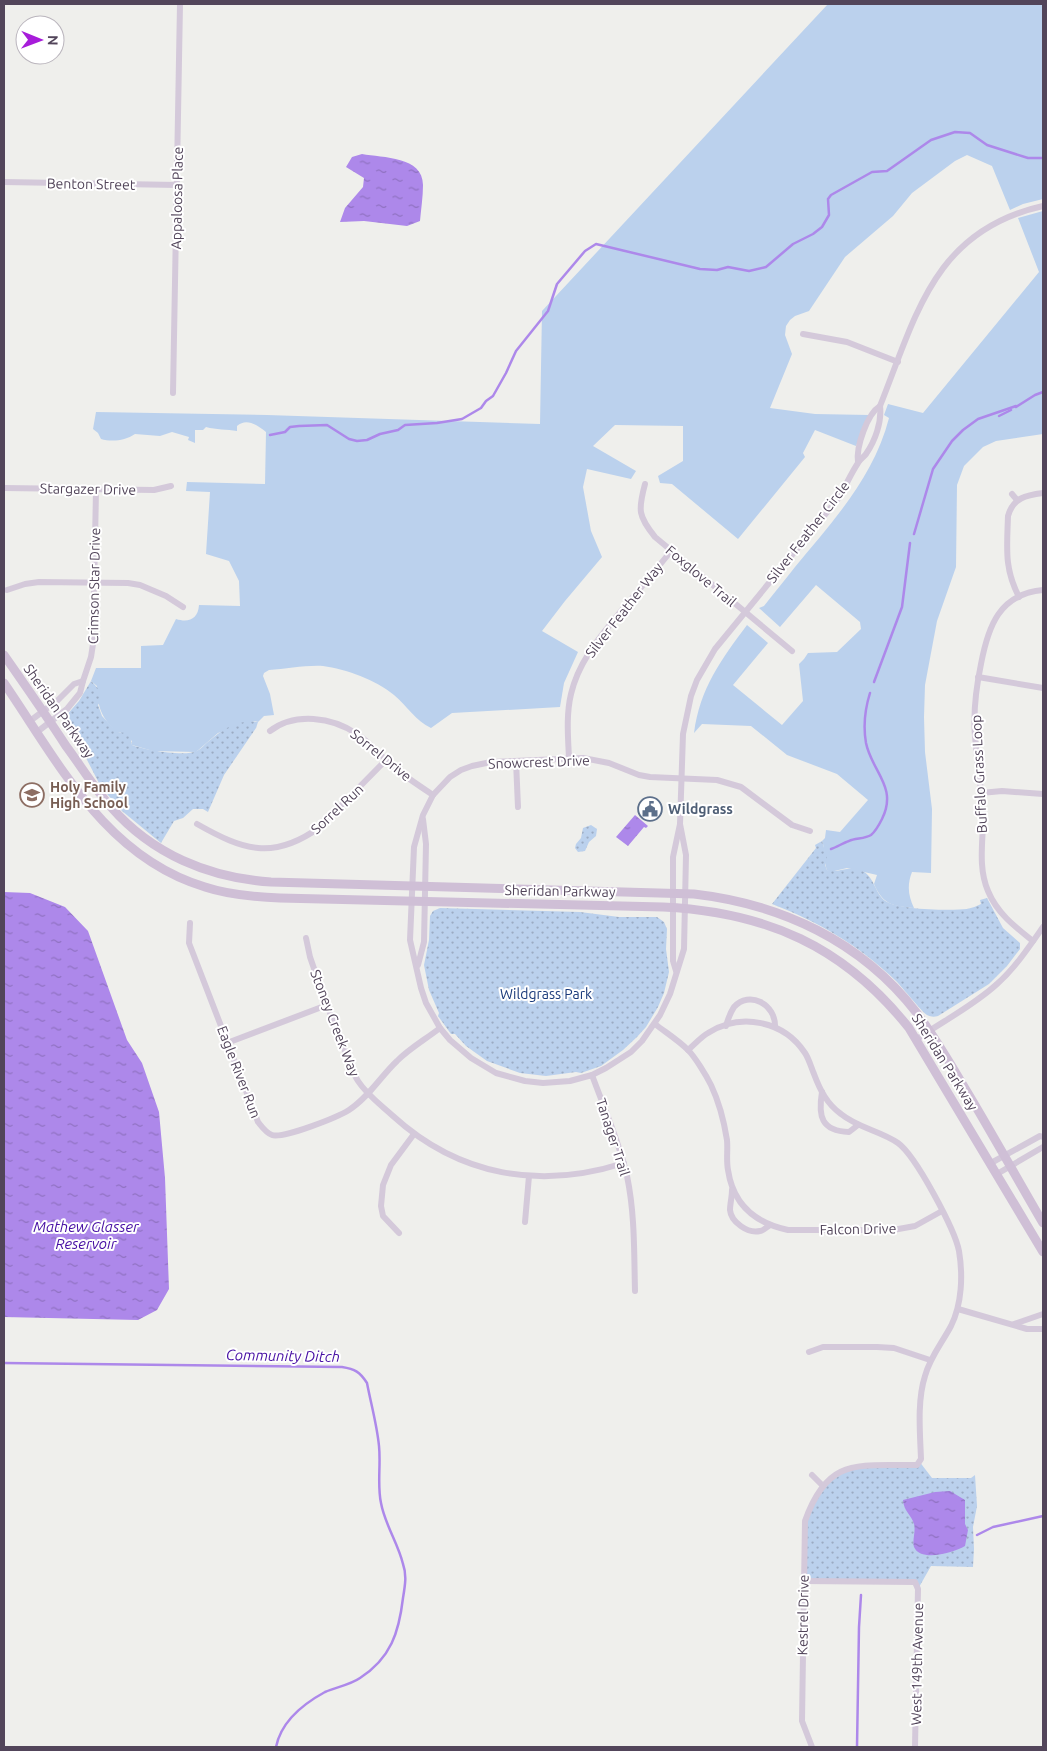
<svg xmlns="http://www.w3.org/2000/svg" width="1047" height="1751" viewBox="0 0 1047 1751" font-family="Ubuntu,sans-serif">
	<defs>
		<pattern id="park-dots" width="8" height="8" patternUnits="userSpaceOnUse" patternTransform="scale(1.25)"><rect width="8" height="8" fill="#bbd1ed"/><path d="M2 2h.1M6 6h.1" fill="none" stroke="#9babc3" stroke-width="1.8" stroke-linecap="round"/></pattern>
		<pattern id="water-ripples" width="26" height="14" patternUnits="userSpaceOnUse" patternTransform="scale(1.25)"><rect width="26" height="14" fill="#ad88ea"/><path d="M2 4q2-2 4 0t4 0M15 11q2-2 4 0t4 0" fill="none" stroke="#8f71c1"/></pattern>
	</defs>
	<rect width="100%" height="100%" fill="#efefec"/>
	<!-- grass -->
	<g fill="#bbd1ed">
		<path d="M828,4h215v195l-20,5 -13,6 -18,-44 -25,-11 -12,6 -43,32 -19,23 -48,41 -36,54 -14,5 -5,4 -4,6 -1,9 7,19 -22,54 45,6 54,1 -13,31 -41,-16 -12,23 2,4 -67,82 -66,-55 -12,-1 -2,-7 25,-15v-35l-68,-1 -22,21 43,25 -5,8 -44,-10 -4,18 8,44 11,26 -37,44 -23,30 36,21 -14,31 -4,24 -108,6 -21,15c-15,-7 -24,-22 -37,-33 -18,-15 -48,-26 -71,-29 -17,-1 -37,3 -54,4l-5,3 -1,3 7,18 4,21 -10,1 -6,6 -3,-1 -37,12 -22,19 -43,-1 -21,-6v-4l-12,-9 -3,1c-16,-17 -19,-24 -20,-47l-6,-5 5,-13h45v-22l22,-1 13,-26c13,4 22,0 23,-14l41,1 -1,-25 -10,-20 -23,-7 4,-62 -24,-1 1,-9 78,2 1,-52c-8,-6 -19,-15 -29,-6v5c-10,-2 -21,-1 -31,-4l-3,3h-8v13l-7,-3 1,-3 -17,-5 -12,4 -25,-2c-10,7 -24,8 -34,5l-3,-6 -5,-4 3,-17 171,3 273,9 2,-113z"/>
		<path d="M1043,211v223l-47,7 -13,6 -19,19 -7,19 -1,82 -19,54 -12,64 -1,32 1,35 7,57 -1,64 -19,-1c-5,13 -4,23 2,36 -21,-2 -31,-3 -40,-24l3,-9 -30,-7 -17,4 -3,-2c-4,-10 -1,-19 -5,-29l3,-3 1,-8 14,2 28,-32 -31,-26 -50,-19 -36,-29 -49,-2 -8,9c6,-45 27,-73 53,-108l21,18 -35,42 49,40 21,-24 -4,-37 5,-5 4,-6 29,-1 24,-23 -1,-7 -44,-37 -36,42 -21,-19 5,-2c10,-13 21,-26 31,-39 38,-46 79,-90 94,-149l-5,-3 4,-11 35,9 116,-141 -21,-54z"/>
	</g>
	<!-- park -->
	<g fill="url(#park-dots)">
		<path d="M91,681c7,7 15,15 7,24l4,11 15,16 9,1 4,3 2,9c12,5 53,12 65,6 4,-2 8,-7 12,-10 14,-12 29,-22 49,-19l-2,6 -32,47 -16,37 -5,-3h-10l-10,9 -9,3 -13,22 -39,-32 -21,-24 -16,-31 -20,-29v-10l14,-16z"/>
		<path d="M591,825l6,4 -1,7 -7,6 -4,9 -7,1 -3,-4 1,-4 5,-6 2,-10z"/>
		<path d="M822,841l5,17 -2,7 2,5c10,4 21,-5 33,0 14,5 14,21 24,30 11,10 67,11 83,9 5,-1 10,-3 14,-5l-1,-4 7,-2 16,30 17,15v6l-13,17 -18,18 -51,32c-4,1 -7,1 -11,-1 -4,-2 -25,-28 -31,-34 -36,-35 -77,-59 -124,-77l44,-56 -1,-3z"/>
		<path d="M440,908l140,4 39,5h38l7,5 3,7 -1,20 3,23 -5,21 -6,14 -12,20 -9,10 -14,13 -22,16 -20,7 -5,-1 -30,4 -26,-3 -33,-12 -21,-15 -11,-12h-4l-13,-18 1,-3 -10,-23 -5,-25 5,-25 1,-24 3,-5z"/>
		<path d="M919,1461l13,17h39l4,-3 2,31 -4,21 1,22 -1,18 -42,-1 -13,23 -4,-7 -111,-1 2,-60 21,-38 23,-15 68,-3z"/>
	</g>
	<!-- water -->
	<g fill="url(#water-ripples)">
		<path d="M362,154c21,4 61,2 61,31 0,12 -2,24 -3,36l-13,5 -43,-5 -24,1 5,-14 18,-21 1,-9 -18,-11 6,-10z"/>
		<path d="M635,815l13,11 -2,2 -2,-1 -16,19 -12,-9z"/>
		<path d="M4,892l26,1 35,14 23,24 39,109 15,23 17,49 6,66 4,111 -12,21 -19,10 -134,-3z"/>
		<path d="M950,1491l15,9v24l3,6 -3,16c-10,6 -44,17 -51,1 -2,-6 2,-16 0,-23 -3,-10 -10,-12 -11,-24l32,-8z"/>
	</g>
	<g fill="none" stroke-linecap="round" stroke-linejoin="round">
		<!-- stream -->
		<g stroke="#ad88ea" stroke-width="2.5">
			<path d="M1016,407l19,-12 8,-3"/>
			<path d="M999,416l12,-6"/>
			<path d="M270,435l15,-3 5,-5 9,-1 28,-1 22,14 8,2 10,-1 13,-6 18,-4 7,-5 32,-2 25,-4 19,-11 5,-7 7,-5 13,-23 10,-22 32,-40 9,-27 28,-33 11,-7 104,25 17,1 11,-3 21,4 17,-4 27,-23 20,-10 9,-7 7,-12 -1,-16 3,-4 41,-23 15,-1 44,-31 24,-8 15,1 17,12 41,13h15"/>
			<path d="M914,534l19,-65 19,-28 11,-11 15,-11 38,-13"/>
			<path d="M874,682l28,-75 8,-64"/>
			<path d="M831,849c6,-2 12,-6 18,-8 6,-3 16,-2 22,-6 5,-4 8,-10 11,-16 16,-32 -10,-47 -16,-76 -3,-17 -1,-34 4,-50"/>
			<path d="M4,1363l338,4c13,2 18,5 25,16 4,21 10,42 12,63 2,19 -2,39 2,57 4,22 17,40 22,61 4,11 2,22 0,34 -4,34 -12,60 -43,80 -10,7 -24,9 -35,14 -22,12 -44,30 -49,55"/>
			<path d="M977,1535l16,-8 50,-11"/>
			<path d="M857,1747l2,-120 2,-32"/>
		</g>
		<!-- minor -->
		<g stroke="#d4c9da" stroke-width="6">
			<path d="M4,182l174,3"/>
			<path d="M803,334l44,8 51,20"/>
			<path d="M173,393l7,-389"/>
			<path d="M858,462c-2,-15 9,-48 22,-56"/>
			<path d="M645,484c-7,26 -7,32 10,53l137,114"/>
			<path d="M4,488l150,2 17,-4"/>
			<path d="M1012,494l5,6"/>
			<path d="M7,590l18,-6 14,-2 89,1 12,2 26,11 17,11"/>
			<path d="M1019,597c-15,-29 -12,-49 -11,-81 5,-18 18,-21 35,-23"/>
			<path d="M978,677l65,11"/>
			<path d="M30,721l28,-21 16,-16 9,-3"/>
			<path d="M270,731c25,-19 62,-14 87,3 15,10 26,25 40,36 12,9 24,17 36,25"/>
			<path d="M37,732l30,-23 13,-16 3,-12 8,-24 2,-13 3,-154"/>
			<path d="M569,758c-1,-21 -3,-43 2,-64 8,-34 30,-58 51,-84 17,-20 33,-39 49,-59"/>
			<path d="M516,761l2,46"/>
			<path d="M981,793l21,-2 41,3"/>
			<path d="M197,824c46,26 76,37 123,3l66,-67"/>
			<path d="M680,824l6,31 -2,94 -14,45 -10,21 -18,26 -11,11 -25,16 -14,7 -22,6 -27,2 -18,-2 -29,-8 -25,-15 -21,-18 -10,-12 -14,-25 -5,-15 -11,-48 4,-93 9,-32 10,-20 17,-18 11,-7 11,-4 19,-4 92,-4 26,5 30,12 11,2 67,3 24,7 51,38 18,6"/>
			<path d="M190,923l-1,20 69,179c4,5 8,11 14,13 11,4 66,-18 77,-25 19,-12 32,-34 48,-49 13,-13 29,-22 43,-33"/>
			<path d="M306,938l4,19c10,29 20,58 32,86 5,13 9,27 16,38 9,14 23,24 35,35 66,60 147,74 231,47"/>
			<path d="M1033,941c-19,-15 -36,-28 -45,-50 -11,-26 -4,-53 -5,-79 -2,-26 -6,-51 -8,-76 -2,-24 1,-48 6,-72 7,-37 18,-70 62,-74"/>
			<path d="M418,965l6,-23 2,-98 -3,-25"/>
			<path d="M676,971l-3,-10v-104l7,-33 3,-90 8,-38 6,-16 18,-31 122,-149c8,-12 13,-25 21,-37 2,-4 6,-6 8,-9 9,-13 16,-32 14,-48 36,-90 54,-176 163,-200"/>
			<path d="M655,1024c10,8 23,16 33,26 7,7 18,25 23,35 8,17 13,36 16,55 1,10 -1,20 1,30 5,34 27,53 60,60h105l22,-4 27,-15"/>
			<path d="M726,1026c2,-7 4,-13 8,-19 15,-17 42,-3 41,20"/>
			<path d="M917,1039c26,-18 56,-33 80,-55 18,-16 32,-37 46,-57"/>
			<path d="M227,1043l100,-38"/>
			<path d="M688,1050c7,-6 13,-13 20,-17 33,-21 76,-12 97,20 4,6 6,14 9,21 6,16 13,30 27,40 17,14 40,17 57,29 18,13 57,87 61,108 4,24 3,53 -8,75 -9,17 -21,31 -26,50 -8,25 -5,56 -4,83l-4,6c-59,1 -89,-9 -112,56l-3,200 10,26"/>
			<path d="M592,1075c12,33 27,66 35,101 8,38 7,77 8,115"/>
			<path d="M822,1092c-4,24 -1,39 27,40l9,-7"/>
			<path d="M991,1163l49,-27 3,1"/>
			<path d="M997,1174l46,-27"/>
			<path d="M732,1190c0,7 -2,14 -2,20 1,12 18,24 30,21 3,0 7,-4 10,-6"/>
			<path d="M525,1222l4,-46"/>
			<path d="M399,1233l-16,-17 -2,-10 2,-21 8,-20 23,-31"/>
			<path d="M958,1309l69,20h16"/>
			<path d="M1014,1324l29,-10"/>
			<path d="M809,1352l14,-5h54l17,1 36,12"/>
			<path d="M812,1475l11,11"/>
			<path d="M803,1581l112,1 3,7 -3,158"/>
		</g>
		<!-- secondary -->
		<g stroke="#cfbfd6" stroke-width="9">
			<path d="M4,655c21,30 42,60 62,91 15,20 28,42 45,61 41,47 98,71 160,75l423,12c87,10 167,47 222,118 20,26 36,55 53,83 25,42 49,85 74,128"/>
			<path d="M4,683c55,80 101,174 201,204 24,8 49,10 75,11l383,9c103,5 181,39 246,121l134,224"/>
		</g>
	</g>
	<!-- icons -->
	<defs>
		<g id="school-ring" transform="scale(1.25)"><circle r="9.5" fill="#fff" stroke="#8d6e63" stroke-width="1.5"/><path d="M0-5L7-2L0 1L-7-2ZM-4 1L0 2.5L4 1V4Q0 6-4 4Z" fill="#8d6e63"/></g>
		<g id="civic-ring" transform="scale(1.25)"><circle r="9.5" fill="#fff" stroke="#5c6f8a" stroke-width="1.5"/><path d="M-.6-6.5H3V-4.5H.6V-3L4-1V1h2V6H-6V1h2V-1L-.6-3ZM-1.2 2.5V6h2.4V2.5Z" fill="#5c6f8a"/></g>
	</defs>
	<g fill-rule="evenodd">
		<use href="#school-ring" x="32" y="795"/>
		<use href="#civic-ring" x="650" y="809"/>
	</g>
	<g text-anchor="middle" stroke-width="4" stroke-linejoin="round" paint-order="stroke">
		<!-- street labels -->
		<g font-size="14" fill="#52455a" stroke="#fff">
			<text transform="translate(91 184) rotate(1)" y="5">Benton Street</text>
			<text transform="translate(177 198) rotate(-89)" y="5">Appaloosa Place</text>
			<text transform="translate(88 489) rotate(1)" y="5">Stargazer Drive</text>
			<text transform="translate(808 532) rotate(-52)" y="5">Silver Feather Circle</text>
			<text transform="translate(701 576) rotate(40)" y="5">Foxglove Trail</text>
			<text transform="translate(94 586) rotate(-89)" y="5">Crimson Star Drive</text>
			<text transform="translate(624 610) rotate(-52)" y="5">Silver Feather Way</text>
			<text transform="translate(59 711) rotate(55)" y="5">Sheridan Parkway</text>
			<text transform="translate(381 755) rotate(39)" y="5">Sorrel Drive</text>
			<text transform="translate(539 762) rotate(-2)" y="5">Snowcrest Drive</text>
			<text transform="translate(979 774) rotate(-93)" y="5">Buffalo Grass Loop</text>
			<text transform="translate(337 809) rotate(-43)" y="5">Sorrel Run</text>
			<text transform="translate(560 891) rotate(1)" y="5">Sheridan Parkway</text>
			<text transform="translate(335 1023) rotate(69)" y="5">Stoney Creek Way</text>
			<text transform="translate(945 1062) rotate(58)" y="5">Sheridan Parkway</text>
			<text transform="translate(239 1072) rotate(69)" y="5">Eagle River Run</text>
			<text transform="translate(613 1137) rotate(72)" y="5">Tanager Trail</text>
			<text transform="translate(858 1229) rotate(-1)" y="5">Falcon Drive</text>
			<text transform="translate(803 1615) rotate(-89)" y="5">Kestrel Drive</text>
			<text transform="translate(917 1664) rotate(-89)" y="5">West 149th Avenue</text>
		</g>
		<!-- education labels -->
		<g font-size="14" font-weight="bold" fill="#785e54" stroke="#fff" text-anchor="start">
			<text x="50" y="792">Holy Family<tspan x="50" dy="16">High School</tspan></text>
		</g>
		<!-- service labels -->
		<g font-size="14" font-weight="bold" fill="#4e5e75" stroke="#fff" text-anchor="start">
			<text x="668" y="814">Wildgrass</text>
		</g>
		<!-- park labels -->
		<g font-size="14" fill="#183879" stroke="#fff">
			<text x="546" y="999">Wildgrass Park</text>
		</g>
		<!-- water labels -->
		<g font-size="15" font-style="italic" fill="#460ea3" stroke="#fff">
			<text x="86" y="1232">Mathew Glasser<tspan x="86" dy="17">Reservoir</tspan></text>
			<text transform="translate(283 1356) rotate(1)" y="5">Community Ditch</text>
		</g>
	</g>
	<!-- border -->
	<rect width="1047" height="1751" fill="none" stroke="#52455a" stroke-width="10"/>
	<!-- north arrow -->
	<g transform="translate(40 40) rotate(91)"><circle r="24" fill="#ffffff" stroke="#bab5bd"/>
	<path d="M0-4L9 19L0 12L-9 19Z" fill="#a71cda"/>
	<text y="-8" font-size="14" font-weight="bold" text-anchor="middle" fill="#52455a">N</text>
	</g>
</svg>
